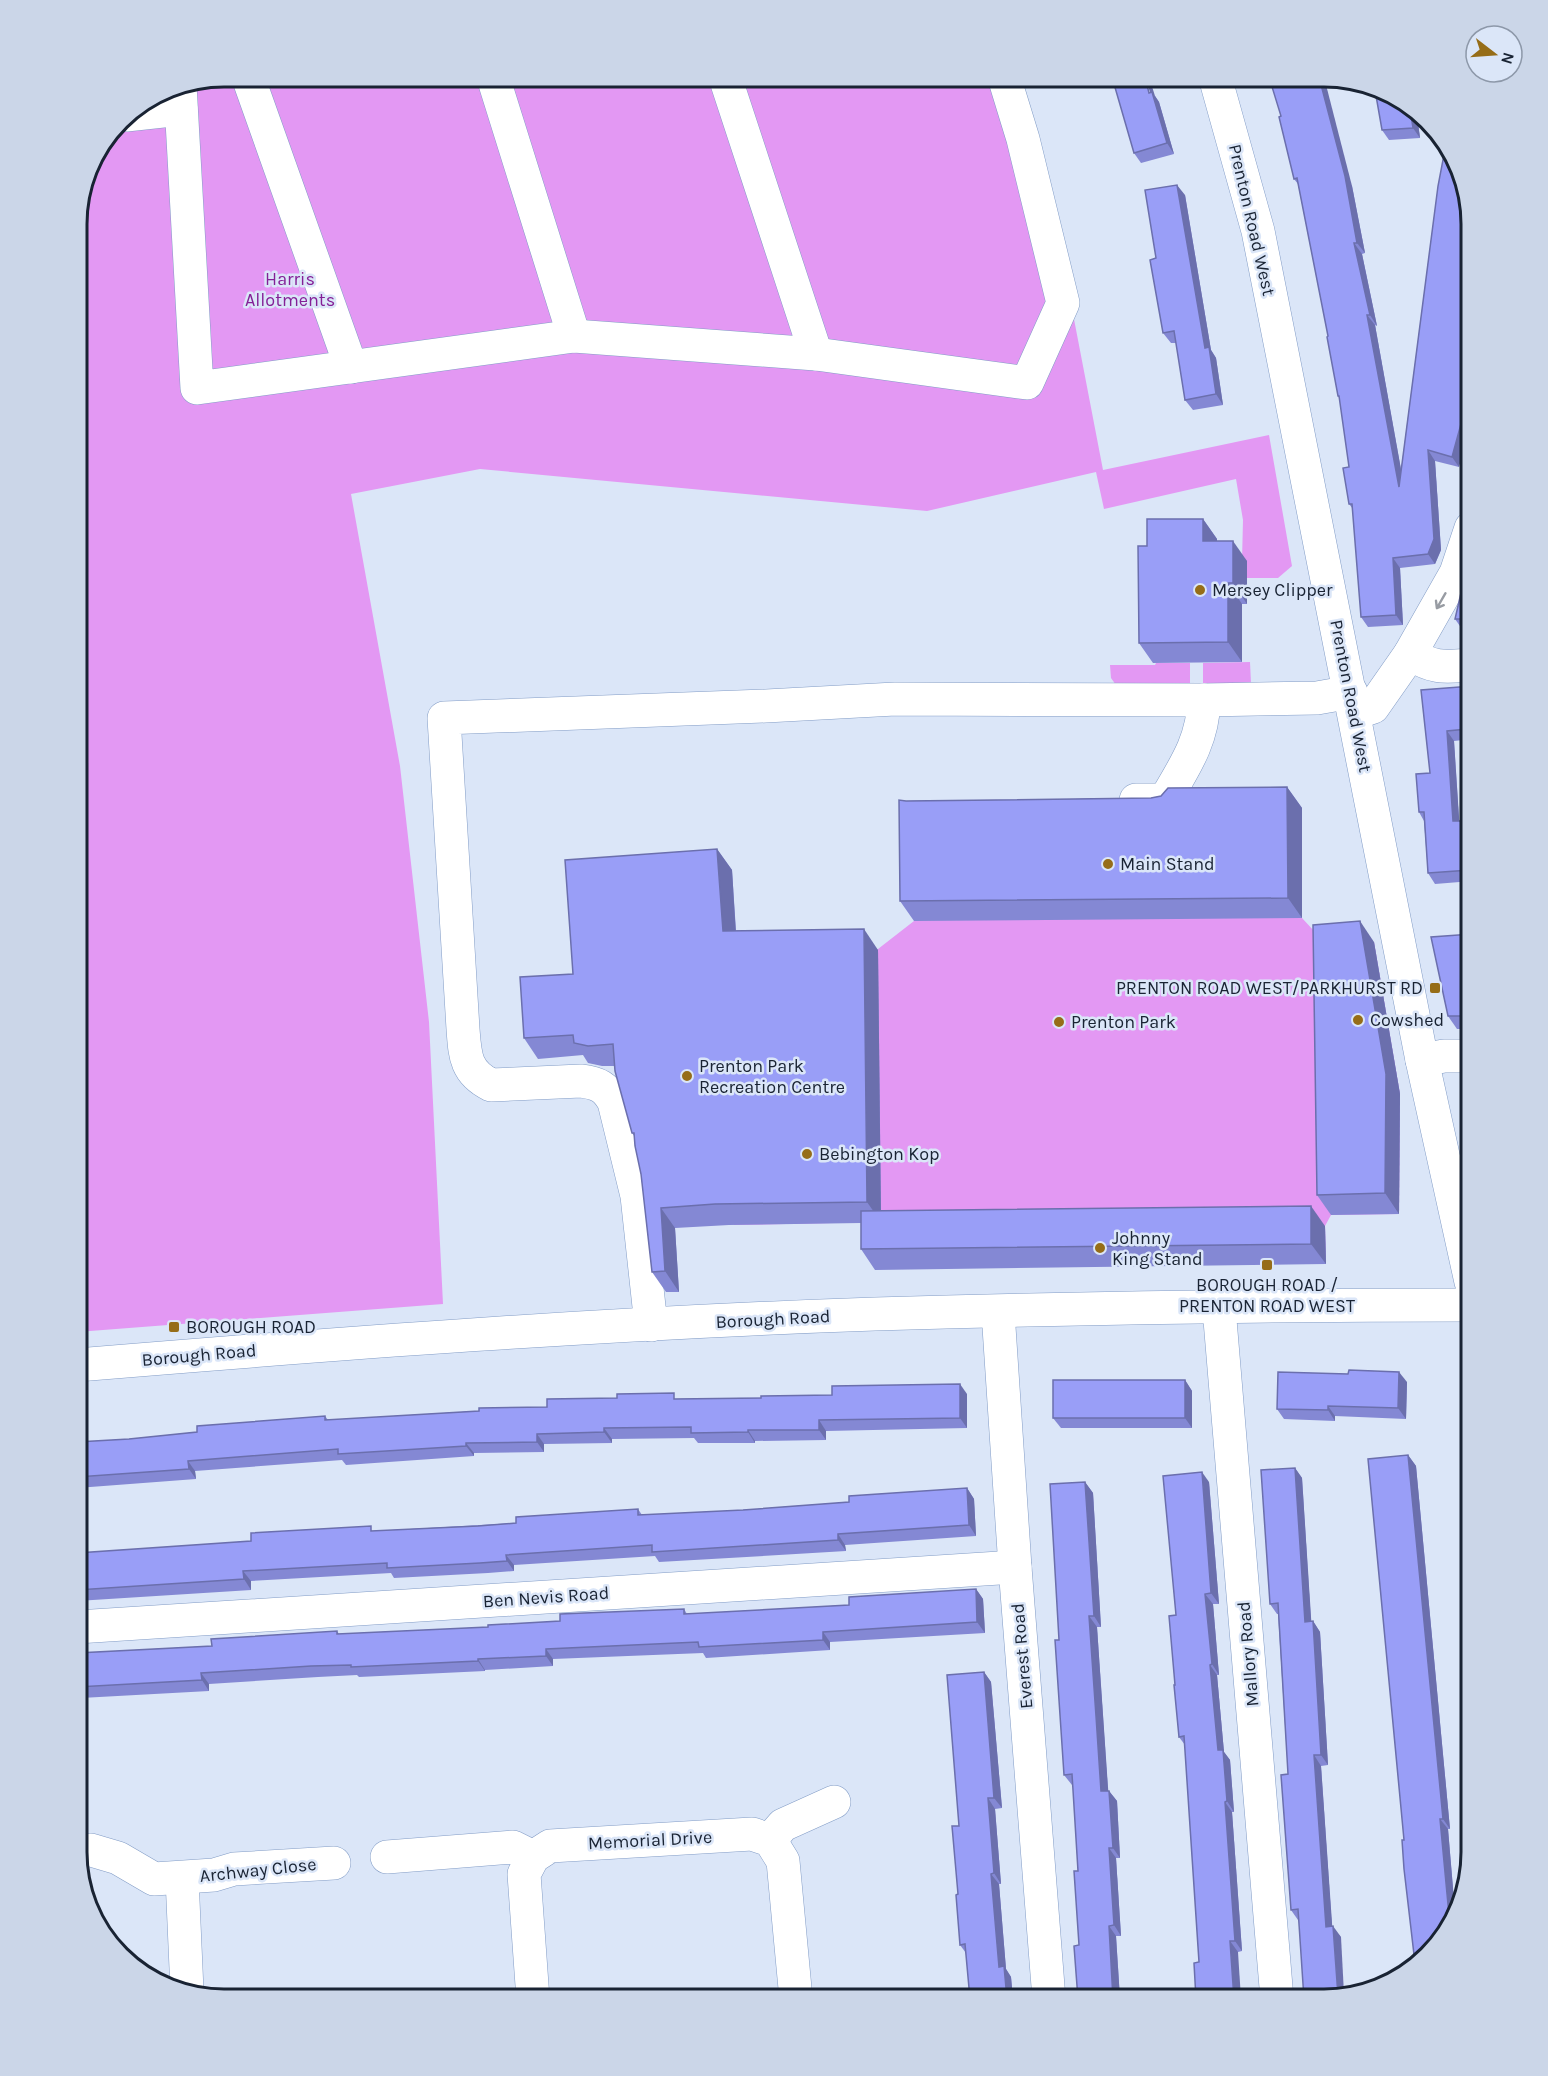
<svg xmlns="http://www.w3.org/2000/svg" width="1548" height="2076" viewBox="0 0 1548 2076" font-family="Karla,sans-serif">
	<rect width="100%" height="100%" fill="#dbe6f8"/>
	<!-- green -->
	<g fill="#e398f3">
		<path d="M224,77h789l55,211 35,182 166,-35 23,131 -14,12h-31v-17h-5l1,-41 -7,-41 -132,30 -8,-37 -169,39 -447,-42 -129,25 49,272 29,256 14,282 -366,28v-1118l15,-55 35,-46 41,-25z"/>
		<path d="M1250,662l1,22 -48,1v-22z"/>
		<path d="M1156,663h34v23l-74,-1 -5,-7 -1,-13h45z"/>
		<path d="M1302,808v110l25,27 47,-3 26,152 -1,120 -68,1 -6,11 1,38 -445,-42 -147,3 -4,-273 148,-3 36,-28 -1,-111z"/>
	</g>
	<g fill="none" stroke-linecap="round" stroke-linejoin="round">
		<!-- minor casing -->
		<g stroke="#829cc6" stroke-width="34">
			<g id="minor">
				<path d="M248,77l103,290"/>
				<path d="M493,77l81,259"/>
				<path d="M1215,77l43,154 164,829 49,222"/>
				<path d="M180,85l17,303 377,-52 242,18 -91,-277"/>
				<path d="M126,115l55,-6"/>
				<path d="M816,354l211,29 36,-80 -40,-164 -19,-62"/>
				<path d="M1410,654c25,15 33,13 61,11"/>
				<path d="M1355,713l18,-6 37,-53 46,-81 15,-45"/>
				<path d="M1136,800h29c20,-34 38,-60 39,-100"/>
				<path d="M1422,1060l22,-4h27"/>
				<path d="M1219,1308l58,691"/>
				<path d="M998,1312l17,255 34,432"/>
				<path d="M651,1325l-14,-129 -23,-94c-8,-15 -16,-19 -33,-21l-90,4c-26,-13 -26,-30 -28,-56l-19,-311 322,-12 129,-7 309,1 113,-2 34,-6"/>
				<path d="M77,1365c265,-22 531,-42 798,-51 199,-6 398,-9 596,-9"/>
				<path d="M77,1627l938,-60"/>
				<path d="M770,1840l13,-15 51,-23"/>
				<path d="M91,1850l27,8 36,21 60,-4 20,-6 100,-6"/>
				<path d="M387,1857l126,-10 20,10"/>
				<path d="M182,1878l5,113"/>
				<path d="M533,1999l-9,-125 9,-17 17,-11 202,-12 18,6 13,21 13,138"/>
			</g>
		</g>
		<!-- minor -->
		<use href="#minor" stroke="#fff" stroke-width="33"/>
	</g>
	<!-- wall -->
	<g fill="#8488d4">
		<path d="M1155,96l4,6 15,52 -33,9 -7,-10z"/>
		<path d="M1398,96l19,19 3,23 -31,2 -7,-10z"/>
		<path d="M1279,117l73,69 13,67 -3,1 15,72 -2,-1 26,145 37,-284 21,281 -24,-6 6,89 -6,14 -35,4 3,57 -35,2 -7,-10 -8,-108 -4,-5v-37l-9,-68 -2,-3 -10,-60 -30,-152 -4,-5z"/>
		<path d="M1185,195l26,155 5,8 7,47 -30,5 -8,-10 -9,-57h-5l-8,-10 -7,-75z"/>
		<path d="M1203,519l14,20v2l30,20v43h-5v58l-89,1 -14,-20 8,-97z"/>
		<path d="M1472,554v75h-10l-7,-10z"/>
		<path d="M1472,686v53l-18,2 5,80 13,6v54l-37,3 -7,-11 -4,-52 -5,-9 11,-39 -9,-83z"/>
		<path d="M1287,787l15,21v110l-388,3 -14,-20 6,-100 245,-3z"/>
		<path d="M717,849l15,21 4,61 142,19 3,261 444,15 1,38 -451,6 -14,-21v-26l-132,2 -54,3 4,64h-13l-14,-20 -11,-98 -6,-37 -3,-4 -17,-67h-13l-14,-3 -5,-8 -45,4 -14,-21 49,-64z"/>
		<path d="M1472,934v95h-15l-9,-13z"/>
		<path d="M1374,942l26,152 -1,120 -68,1 -14,-20z"/>
		<path d="M1185,1380l7,11v37h-131l-8,-10z"/>
		<path d="M1407,1382l-1,37 -71,-3v5l-51,-2 -7,-10z"/>
		<path d="M967,1394v34l-141,3v9l-71,1v2h-57l-4,-5 -82,1v4l-68,1v8l-70,1v3l-128,9 -4,-5 -147,11 1,8 -119,9v-46l52,-3 68,-7 128,-16 3,4 350,-21z"/>
		<path d="M1408,1455l8,11 34,363h-2l7,83 -3,14 -48,-86z"/>
		<path d="M1295,1468l7,10 9,144 2,-1 7,11 8,133 -7,1 11,161 9,10 -43,-17 -7,-10 -3,-136 -10,-160h-1l-7,-10z"/>
		<path d="M1085,1482l8,11 8,134h-4l11,164h1l8,10 3,57h-4l5,78h-5l4,63h-42l1,-54 -1,-74 -5,-86h-1l-8,-10 -5,-135z"/>
		<path d="M1209,1482l10,122h-6l6,71h-2l7,77 6,8 4,52h-2l10,139 -43,11 -14,-217 -6,-8 -4,-52 1,-70z"/>
		<path d="M967,1488l7,11 2,37 -131,9 1,6 -67,4 -120,7 -4,-6 -141,9v6l-26,2 -94,5 -3,-5 -140,8v9l-174,11v-48l72,-4 225,-18 142,-8 122,-14 4,6 101,-5 106,-8z"/>
		<path d="M976,1589l7,10 2,34 -155,9v8l-124,8 -3,-5 -150,6v7l-68,4v1l-126,6 -2,-2 -39,2 -109,7v7l-128,7 -3,-5h-1v-40l135,-7 125,-15 2,3 149,-7 72,-6 124,-12 3,5 162,-9z"/>
		<path d="M984,1672l7,10 11,126 -7,1 6,75h-2l7,85 5,8 2,22h-43l-4,-46 -6,-8 -2,-51 1,-68z"/>
	</g>
	<!-- shaded-wall -->
	<g fill="#6b6fad">
		<path d="M1145,77h4l6,19 4,6 15,52 -7,-11z"/>
		<path d="M1319,77h5l28,109 13,67 -8,-10z"/>
		<path d="M1410,109l7,6 3,23 -7,-10z"/>
		<path d="M1177,185l8,10 26,155 5,8 7,47 -7,-11 -11,-46z"/>
		<path d="M1354,243l8,11 15,72 -7,-11z"/>
		<path d="M1367,315l8,10 31,172 -7,-10z"/>
		<path d="M1472,365v57l-13,45 -7,-10z"/>
		<path d="M1428,450l7,11 6,89 -6,14 -7,-10z"/>
		<path d="M1203,519l14,20v22l-14,-20z"/>
		<path d="M1233,541l14,20v43l-14,-21z"/>
		<path d="M1393,558l7,10 3,57 -7,-10z"/>
		<path d="M1228,583l14,21v58l-14,-20z"/>
		<path d="M1466,715l6,8v12l-5,-6z"/>
		<path d="M1447,731l7,10 6,91 -7,-11z"/>
		<path d="M1287,787l15,21v110l-14,-20z"/>
		<path d="M1467,821l5,6v46l-2,-3z"/>
		<path d="M717,849l15,21 5,82 -14,-21z"/>
		<path d="M1360,921l14,21 26,152 -1,120 -14,-21z"/>
		<path d="M864,929l14,21 3,272 -14,-20z"/>
		<path d="M1311,1206l14,20 1,38 -15,-20z"/>
		<path d="M661,1208l14,20 4,64 -14,-21z"/>
		<path d="M1399,1372l8,10 -1,37 -8,-11z"/>
		<path d="M1185,1380l7,11v37l-7,-10z"/>
		<path d="M960,1384l7,10v34l-7,-10z"/>
		<path d="M1328,1406l7,10v5l-7,-11z"/>
		<path d="M819,1420l7,11v9l-7,-10z"/>
		<path d="M604,1428l8,11v4l-8,-11z"/>
		<path d="M748,1430l7,11v2l-7,-11z"/>
		<path d="M537,1434l7,10v8l-7,-10z"/>
		<path d="M466,1443l8,10v3l-8,-10z"/>
		<path d="M1408,1455l8,11 34,363 -7,-10z"/>
		<path d="M188,1461l7,10 1,8 -7,-10z"/>
		<path d="M1295,1468l7,10 10,154 -7,-10z"/>
		<path d="M1202,1472l7,10 10,122 -8,-11z"/>
		<path d="M1085,1482l8,11 8,134 -7,-11z"/>
		<path d="M967,1488l7,11 2,37 -7,-11z"/>
		<path d="M838,1534l7,11 1,6 -8,-11z"/>
		<path d="M506,1555l8,10v6l-7,-10z"/>
		<path d="M243,1571l8,10v9l-7,-11z"/>
		<path d="M976,1589l7,10 2,34 -8,-11z"/>
		<path d="M1205,1594l8,10 6,71 -7,-11z"/>
		<path d="M1089,1616l8,11 12,175 -8,-11z"/>
		<path d="M1313,1621l7,11 8,133 -7,-10z"/>
		<path d="M823,1632l7,10v8l-7,-10z"/>
		<path d="M546,1649l7,10v7l-7,-10z"/>
		<path d="M478,1659l7,11v1l-7,-10z"/>
		<path d="M1210,1665l7,10 7,77 6,8 4,52 -7,-11 -9,-51z"/>
		<path d="M984,1672l7,10 11,126 -8,-10z"/>
		<path d="M201,1673l8,11v7l-7,-11z"/>
		<path d="M1314,1755l7,11 12,171 -7,-10z"/>
		<path d="M1109,1791l8,10 3,57 -7,-10z"/>
		<path d="M988,1798l7,11 6,75 -7,-11z"/>
		<path d="M1225,1802l7,10 10,139 -7,-10z"/>
		<path d="M1440,1819l8,10 7,83 -3,12 -3,-9z"/>
		<path d="M1109,1848l7,10 5,78 -7,-11z"/>
		<path d="M991,1874l8,10 7,85 5,8 2,22h-6l-8,-32z"/>
		<path d="M1109,1926l7,10 4,63h-7z"/>
		<path d="M1333,1926l8,11 3,57 -6,2z"/>
		<path d="M1230,1941l8,11 3,47h-7z"/>
	</g>
	<!-- building -->
	<g fill="#999ef7" stroke="#6b6fad" stroke-width="1.5">
		<path d="M1112,77h33l4,16 3,-1 15,51 -33,10z"/>
		<path d="M1269,77h50l26,99 12,67h-3l16,72h-3l32,172 39,-301 8,-42 6,6 20,74v141l-5,37 -15,55 -24,-7 6,89 -6,15 -35,4 3,57 -35,2 -9,-113h-3l-6,-36 6,-1 -10,-71h-1l-11,-59 1,-1 -31,-158 -3,1 -15,-62 2,-1z"/>
		<path d="M1375,90l23,6 12,13 3,19 -31,2z"/>
		<path d="M1177,185l28,163 4,-1 7,47 -31,6 -11,-69 -11,2 -13,-73 6,-2 -11,-68z"/>
		<path d="M1147,519h56v22h30v42h-5v59l-89,1 -1,-97h9z"/>
		<path d="M1472,554v65h-17l11,-48z"/>
		<path d="M1472,686v28l-6,1 1,14 -20,2 6,90h14l3,49 -42,3 -4,-61h-5l-3,-38 14,-1 -9,-83z"/>
		<path d="M1287,787l1,111 -388,3 -1,-101 7,1 245,-3 10,-2 7,-8z"/>
		<path d="M717,849l6,82 141,-2 3,273 -152,2 -54,4 4,63 -13,1 -11,-98 -6,-28 -1,-13h-2l-17,-62 -2,-27 -25,2 -14,-3 -1,-8 -49,3 -4,-61 53,-3 -8,-114z"/>
		<path d="M1360,921l26,153 -1,119 -68,2 -4,-270z"/>
		<path d="M1472,934v82h-24l-17,-79z"/>
		<path d="M1311,1206v38l-450,5v-38z"/>
		<path d="M1349,1370l50,2 -1,36 -70,-2v4l-51,-1 1,-37 70,2z"/>
		<rect x="1053" y="1380" width="132" height="38"/>
		<path d="M960,1384v34l-141,2v10h-71v2l-57,1v-6l-87,1v4l-67,2v8l-71,1v3l-128,8v-5l-88,7 -62,5 1,8 -112,8v-35l52,-3 68,-7v-6l128,-10v4l154,-9v-3l68,-1v-8l70,-1v-4l57,-1v6l87,-1v-2l71,-1v-9z"/>
		<path d="M1408,1455l35,364h-3l9,96h2l1,9v2l-37,37 -11,-94 -2,-29h2l-36,-381z"/>
		<path d="M1295,1468l10,154 8,-1 8,134h-7l12,172 7,-1 5,70 -14,4 -20,-1 -6,-90 -7,1 -10,-135 7,-1 -10,-171 -8,1 -9,-134z"/>
		<path d="M1202,1472l9,121 -6,1 7,70 -2,1 8,85h5l4,51 -2,1 10,139h-5l4,58h-38l-2,-36 5,-1 -15,-226 -5,1 -5,-52h1l-6,-69 7,-1 -13,-139z"/>
		<path d="M1085,1482l9,134h-5l7,100 5,75h8l4,57h-4l5,77 -5,1 4,73h-35l-4,-53 5,-1 -5,-74h4l-6,-97 -8,1 -9,-135h4l-9,-156z"/>
		<path d="M967,1488l2,37 -131,9v6l-186,12v-7l-146,10 1,6 -27,2 -93,5v-5l-144,8 1,8 -167,11v-37l174,-12v-8l120,-7v5l107,-5 38,-3v-6l122,-8v6l105,-5 106,-8v-6z"/>
		<path d="M976,1589l1,33 -154,10v8l-124,7 -1,-5 -152,7v7l-68,3v2l-127,6v-2l-40,1 -110,7 1,7 -125,7v-34l135,-7 -1,-7 126,-8v3l151,-7v-2l72,-4v-7l124,-5v5l165,-9v-8z"/>
		<path d="M984,1672l10,126h-6l6,75 -3,1 8,93 5,-1 3,33h-37l-5,-55 -5,1 -4,-50 2,-1 -6,-68h7l-12,-151z"/>
	</g>
	<!-- one-way arrows -->
	<defs><path id="oneway-shaft" d="M-6 0H5M1.5-3L5.5 0L1.5 3" fill="none" stroke-width="1.6" stroke-linecap="round" stroke-linejoin="round" transform="scale(1.5)"/></defs>
	<use stroke="#989ca3" href="#oneway-shaft" transform="translate(1441 601) rotate(120)"/>
	<!-- markers -->
	<g fill="#966d18" stroke="#dbe6f8" stroke-width="2">
		<circle cx="1200" cy="590" r="6"/>
		<circle cx="1108" cy="864" r="6"/>
		<rect x="1429" y="982" width="12" height="12" rx="3"/>
		<circle cx="1358" cy="1020" r="6"/>
		<circle cx="1059" cy="1022" r="6"/>
		<circle cx="687" cy="1076" r="6"/>
		<circle cx="807" cy="1154" r="6"/>
		<circle cx="1100" cy="1248" r="6"/>
		<rect x="1261" y="1259" width="12" height="12" rx="3"/>
		<rect x="168" y="1321" width="12" height="12" rx="3"/>
	</g>
	<g text-anchor="middle" stroke-width="5" stroke-linejoin="round" paint-order="stroke">
		<!-- street labels -->
		<g font-size="18" fill="#192333" stroke="#dbe6f8">
			<text transform="translate(1252 220) rotate(77)" y="6">Prenton Road West</text>
			<text transform="translate(1351 696) rotate(79)" y="6">Prenton Road West</text>
			<text transform="translate(773 1319) rotate(-3)" y="6">Borough Road</text>
			<text transform="translate(199 1355) rotate(-5)" y="6">Borough Road</text>
			<text transform="translate(546 1597) rotate(-4)" y="6">Ben Nevis Road</text>
			<text transform="translate(1248 1654) rotate(-95)" y="6">Mallory Road</text>
			<text transform="translate(1022 1656) rotate(-95)" y="6">Everest Road</text>
			<text transform="translate(650 1840) rotate(-3)" y="6">Memorial Drive</text>
			<text transform="translate(258 1870) rotate(-6)" y="6">Archway Close</text>
		</g>
		<!-- park labels -->
		<g font-size="18" fill="#842097" stroke="#dbe6f8">
			<text x="290" y="285">Harris<tspan x="290" dy="21">Allotments</tspan></text>
		</g>
		<!-- poi labels -->
		<g font-size="18" fill="#192333" stroke="#dbe6f8" text-anchor="start">
			<text x="1212" y="596">Mersey Clipper</text>
			<text x="1120" y="870">Main Stand</text>
			<text x="1423" y="994" text-anchor="end">PRENTON ROAD WEST/PARKHURST RD</text>
			<text x="1370" y="1026">Cowshed</text>
			<text x="1071" y="1028">Prenton Park</text>
			<text x="699" y="1072">Prenton Park<tspan x="699" dy="21">Recreation Centre</tspan></text>
			<text x="819" y="1160">Bebington Kop</text>
			<text x="1112" y="1244">Johnny<tspan x="1112" dy="21">King Stand</tspan></text>
			<text x="1267" y="1291" text-anchor="middle">BOROUGH ROAD /<tspan x="1267" dy="21">PRENTON ROAD WEST</tspan></text>
			<text x="186" y="1333">BOROUGH ROAD</text>
		</g>
	</g>
	<!-- crop -->
	<path d="M0 0H1548V2076H0ZM224 87H1324A137 137 0 0 1 1461 224V1852A137 137 0 0 1 1324 1989H224A137 137 0 0 1 87 1852V224A137 137 0 0 1 224 87Z" fill="#cbd6e8" fill-rule="evenodd"/>
	<path fill="none" stroke="#192333" stroke-width="3" d="M224 87H1324A137 137 0 0 1 1461 224V1852A137 137 0 0 1 1324 1989H224A137 137 0 0 1 87 1852V224A137 137 0 0 1 224 87Z"/>
	<!-- north arrow -->
	<g transform="translate(1494 54) rotate(107)"><circle r="28" fill="#dbe6f8" stroke="#8d98a9" stroke-width="1.5"/>
	<path d="M0-4.5L10 22L0 15L-10 22Z" fill="#966d18"/>
	<text y="-9" font-size="16" font-weight="bold" text-anchor="middle" fill="#192333">N</text>
	</g>
</svg>
